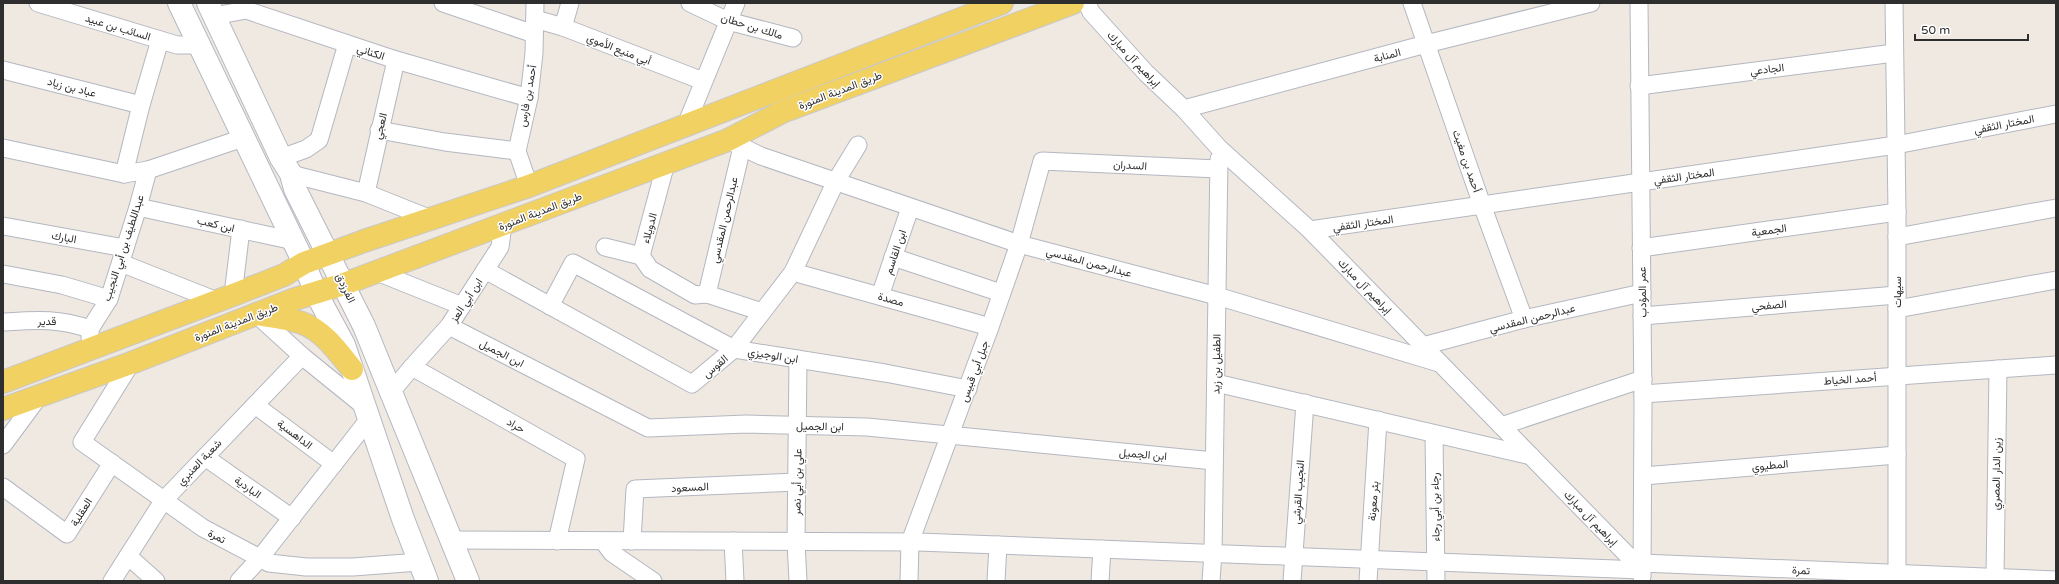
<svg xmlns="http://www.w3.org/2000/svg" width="2059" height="584" viewBox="0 0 2059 584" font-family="'Varela Round',Vazirmatn,sans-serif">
	<rect width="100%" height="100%" fill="#efe9e1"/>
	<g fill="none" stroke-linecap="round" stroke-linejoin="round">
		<!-- street casing -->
		<g stroke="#b4b7c1" stroke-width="19">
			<g id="street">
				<path d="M38,3l139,42h22"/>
				<path d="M443,3l91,31"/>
				<path d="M690,3l38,18 65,17"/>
				<path d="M1087,3l4,9 55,61 38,36 35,39 91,82 332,340"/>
				<path d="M1412,3l70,202 42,114"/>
				<path d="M1639,3l4,402 -1,172"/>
				<path d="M1894,3l3,209v369"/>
				<path d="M214,16l32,-6 150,50 133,38"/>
				<path d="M535,19l28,8 140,54"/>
				<path d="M563,27l7,-24"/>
				<path d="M3,70l138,35"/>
				<path d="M1639,86l255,-33"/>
				<path d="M1184,109l242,-65 165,-41"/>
				<path d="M686,125l50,-122"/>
				<path d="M379,130l66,12 72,9"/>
				<path d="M728,140l33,16 258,88 198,52 222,67"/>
				<path d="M3,148l121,26 24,-4 95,-32"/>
				<path d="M281,158l25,-9 13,-9 28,-96"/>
				<path d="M124,174l17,-69 19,-65"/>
				<path d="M291,174l75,19 65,26"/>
				<path d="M529,186l-12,-35 12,-53 5,-45 1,-50"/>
				<path d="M366,193l30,-133"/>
				<path d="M138,207l156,34"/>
				<path d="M3,226l122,22"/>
				<path d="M1310,230l586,-85 160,-31"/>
				<path d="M1897,237l159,-29"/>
				<path d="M605,247l36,9 25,-93"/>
				<path d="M1641,248l256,-36"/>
				<path d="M641,256l9,13 45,26 12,-1 55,18"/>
				<path d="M893,257l108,36"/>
				<path d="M121,263l96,38"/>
				<path d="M485,270l207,114 42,-35 59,-77 43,-91 22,-36"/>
				<path d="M377,272l85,34"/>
				<path d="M793,272l197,55"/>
				<path d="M3,274l59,11 47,14"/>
				<path d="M707,294l35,-147"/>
				<path d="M233,295l8,-66"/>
				<path d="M880,296l30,-88"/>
				<path d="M550,306l23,-43 161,86 151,24 83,16"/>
				<path d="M1897,309l159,-29"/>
				<path d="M256,314l46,42 63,51"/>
				<path d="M1642,316l255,-21"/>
				<path d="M3,322c34,-2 54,-4 87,7"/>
				<path d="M449,326l199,102 98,-4 121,3 347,34"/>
				<path d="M96,346l-6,-8v-9l19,-30 29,-92 10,-37"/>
				<path d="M1423,346l101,-27 118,-26"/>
				<path d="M798,359l-2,183 2,39"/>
				<path d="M131,363l-49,79 121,86 66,35 37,4h47l66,-5"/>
				<path d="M412,367l37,-41 51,-79 3,-22"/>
				<path d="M1216,383l315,73"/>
				<path d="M391,392l21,-25 164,92 -19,82"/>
				<path d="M1643,394l413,-29"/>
				<path d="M255,405l79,59"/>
				<path d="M1501,426l142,-47"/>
				<path d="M1434,434l2,147"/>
				<path d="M3,445l37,-50"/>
				<path d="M205,457l87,61"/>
				<path d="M1643,476l254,-21"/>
				<path d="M3,487l64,47 45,-71"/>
				<path d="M451,540l467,2 724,28"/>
				<path d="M603,541l9,12 41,28"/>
				<path d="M632,541l3,-52 162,-7"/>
				<path d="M733,541l2,40"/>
				<path d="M128,556l28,25"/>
				<path d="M1642,563l414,17"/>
				<path d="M1995,578l3,-209"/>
				<path d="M112,581l51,-80 139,-145"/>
				<path d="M239,581l21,-23 109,-139"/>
				<path d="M909,581l1,-39 80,-215 29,-83 23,-83 176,8"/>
				<path d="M996,581l2,-36"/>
				<path d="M1100,581l2,-32"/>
				<path d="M1211,581l2,-28 6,-394"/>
				<path d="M1292,581l13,-178"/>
				<path d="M1368,581l10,-161"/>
			</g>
		</g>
		<!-- secondary casing -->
		<g stroke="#b4b7c1" stroke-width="24">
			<g id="secondary">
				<path d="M179,3l125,260 12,30 28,52 59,174 24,62"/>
				<path d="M208,3l73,155 10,16 4,15 69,137 104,255"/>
			</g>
		</g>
		<!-- primary casing -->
		<g stroke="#c9c9c9" stroke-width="24">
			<g id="primary">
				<path d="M256,314c12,2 36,5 46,9 22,8 36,29 50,46"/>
				<path d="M3,382l230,-87 51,-20 20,-12 60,-22 165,-55 473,-183"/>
				<path d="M3,409l128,-46 164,-64 49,-15 384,-144 54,-28 291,-109"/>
			</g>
		</g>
		<!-- street -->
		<use href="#street" stroke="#fff" stroke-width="17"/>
		<!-- secondary -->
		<use href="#secondary" stroke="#fff" stroke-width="22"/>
		<!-- primary -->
		<use href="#primary" stroke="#f2d163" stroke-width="22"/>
	</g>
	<g text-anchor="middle" stroke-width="3" stroke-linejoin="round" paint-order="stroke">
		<!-- street labels -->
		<g font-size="11" fill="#2e2e2e" stroke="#fff">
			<text transform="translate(752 26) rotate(17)" y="4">مالك بن حطان</text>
			<text transform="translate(118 27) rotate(17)" y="4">السائب بن عبيد</text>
			<text transform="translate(619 49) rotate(21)" y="4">أبي منيع الأموي</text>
			<text transform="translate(371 52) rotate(18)" y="4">الكناني</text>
			<text transform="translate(1387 55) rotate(-15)" y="4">المنابة</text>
			<text transform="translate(1134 59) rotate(47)" y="4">إبراهيم آل مبارك</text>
			<text transform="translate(1767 69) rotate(-7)" y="4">الجادعي</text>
			<text transform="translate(72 87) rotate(15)" y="4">عباد بن زياد</text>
			<text transform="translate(840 90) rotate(-21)" y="4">طريق المدينة المنورة</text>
			<text transform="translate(527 96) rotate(-80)" y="4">أحمد بن فارس</text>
			<text transform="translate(2004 124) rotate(-11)" y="4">المختار الثقفي</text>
			<text transform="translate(380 126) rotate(-76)" y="4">العجي</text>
			<text transform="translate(1467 161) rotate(71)" y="4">أحمد بن مغيث</text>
			<text transform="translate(1130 165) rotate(3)" y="4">السدران</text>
			<text transform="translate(1684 176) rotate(-8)" y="4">المختار الثقفي</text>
			<text transform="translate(540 211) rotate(-21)" y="4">طريق المدينة المنورة</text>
			<text transform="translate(724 220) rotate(-77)" y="4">عبدالرحمن المقدسي</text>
			<text transform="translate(1363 223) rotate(-8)" y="4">المختار الثقفي</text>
			<text transform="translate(216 224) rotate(13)" y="4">ابن كعب</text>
			<text transform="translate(649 228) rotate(-75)" y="4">الدويلاء</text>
			<text transform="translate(1769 230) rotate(-8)" y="4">الجمعية</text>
			<text transform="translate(64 237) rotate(10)" y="4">البارك</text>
			<text transform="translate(123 248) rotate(-72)" y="4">عبداللطيف بن أبي النجيب</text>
			<text transform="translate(895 252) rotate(-71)" y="4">ابن القاسم</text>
			<text transform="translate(1089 262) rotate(15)" y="4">عبدالرحمن المقدسي</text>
			<text transform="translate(1365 286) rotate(46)" y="4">إبراهيم آل مبارك</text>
			<text transform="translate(346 288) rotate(64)" y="4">الفرزدق</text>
			<text transform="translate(1642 292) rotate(-91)" y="4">عمر المؤدب</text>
			<text transform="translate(1897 292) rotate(-90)" y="4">سيهات</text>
			<text transform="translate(891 299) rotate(16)" y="4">مصدة</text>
			<text transform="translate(466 300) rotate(-57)" y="4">ابن أبي العز</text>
			<text transform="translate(1769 305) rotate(-5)" y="4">الصفحي</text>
			<text transform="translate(1532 318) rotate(-14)" y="4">عبدالرحمن المقدسي</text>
			<text transform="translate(47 321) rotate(1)" y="4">قدير</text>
			<text transform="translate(236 322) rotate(-21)" y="4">طريق المدينة المنورة</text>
			<text transform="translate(502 353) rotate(27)" y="4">ابن الجميل</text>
			<text transform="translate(773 355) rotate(9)" y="4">ابن الوجيزي</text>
			<text transform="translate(1216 364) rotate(-89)" y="4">الطفيل بن زيد</text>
			<text transform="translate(715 366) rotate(-40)" y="4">القوس</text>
			<text transform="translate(974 371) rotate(-70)" y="4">جبل أبي قبيس</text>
			<text transform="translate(1850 379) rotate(-4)" y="4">أحمد الخياط</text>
			<text transform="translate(516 425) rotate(29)" y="4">حراد</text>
			<text transform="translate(820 426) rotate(1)" y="4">ابن الجميل</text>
			<text transform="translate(295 434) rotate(37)" y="4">الداهسية</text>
			<text transform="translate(1143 454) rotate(5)" y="4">ابن الجميل</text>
			<text transform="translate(199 462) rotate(-46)" y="4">شعبة العنبري</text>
			<text transform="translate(1770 465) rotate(-5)" y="4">المطيوي</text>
			<text transform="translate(1996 474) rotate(-89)" y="4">زين الدار المصري</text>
			<text transform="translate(797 482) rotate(-89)" y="4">علي بن أبي نصر</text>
			<text transform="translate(248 487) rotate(35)" y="4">الباردية</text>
			<text transform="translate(690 487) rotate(-3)" y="4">المسعود</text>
			<text transform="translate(1298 492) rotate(-86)" y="4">النجيب القرشي</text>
			<text transform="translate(1373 501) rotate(-86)" y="4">بئر معونة</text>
			<text transform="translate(1435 507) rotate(-91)" y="4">رجاء بن أبي رجاء</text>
			<text transform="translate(81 512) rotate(-58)" y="4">العقلية</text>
			<text transform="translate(1591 518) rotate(46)" y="4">إبراهيم آل مبارك</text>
			<text transform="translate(217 536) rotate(27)" y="4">تمرة</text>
			<text transform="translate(1801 570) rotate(3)" y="4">تمرة</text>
		</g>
	</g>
	<!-- border -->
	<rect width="2059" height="584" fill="none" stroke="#2e2e2e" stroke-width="8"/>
	<!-- scale -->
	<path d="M1915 34v6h113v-6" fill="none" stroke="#2e2e2e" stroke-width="2"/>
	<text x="1921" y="34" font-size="12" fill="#2e2e2e" stroke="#ffffff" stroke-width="3" paint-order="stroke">50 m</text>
</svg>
